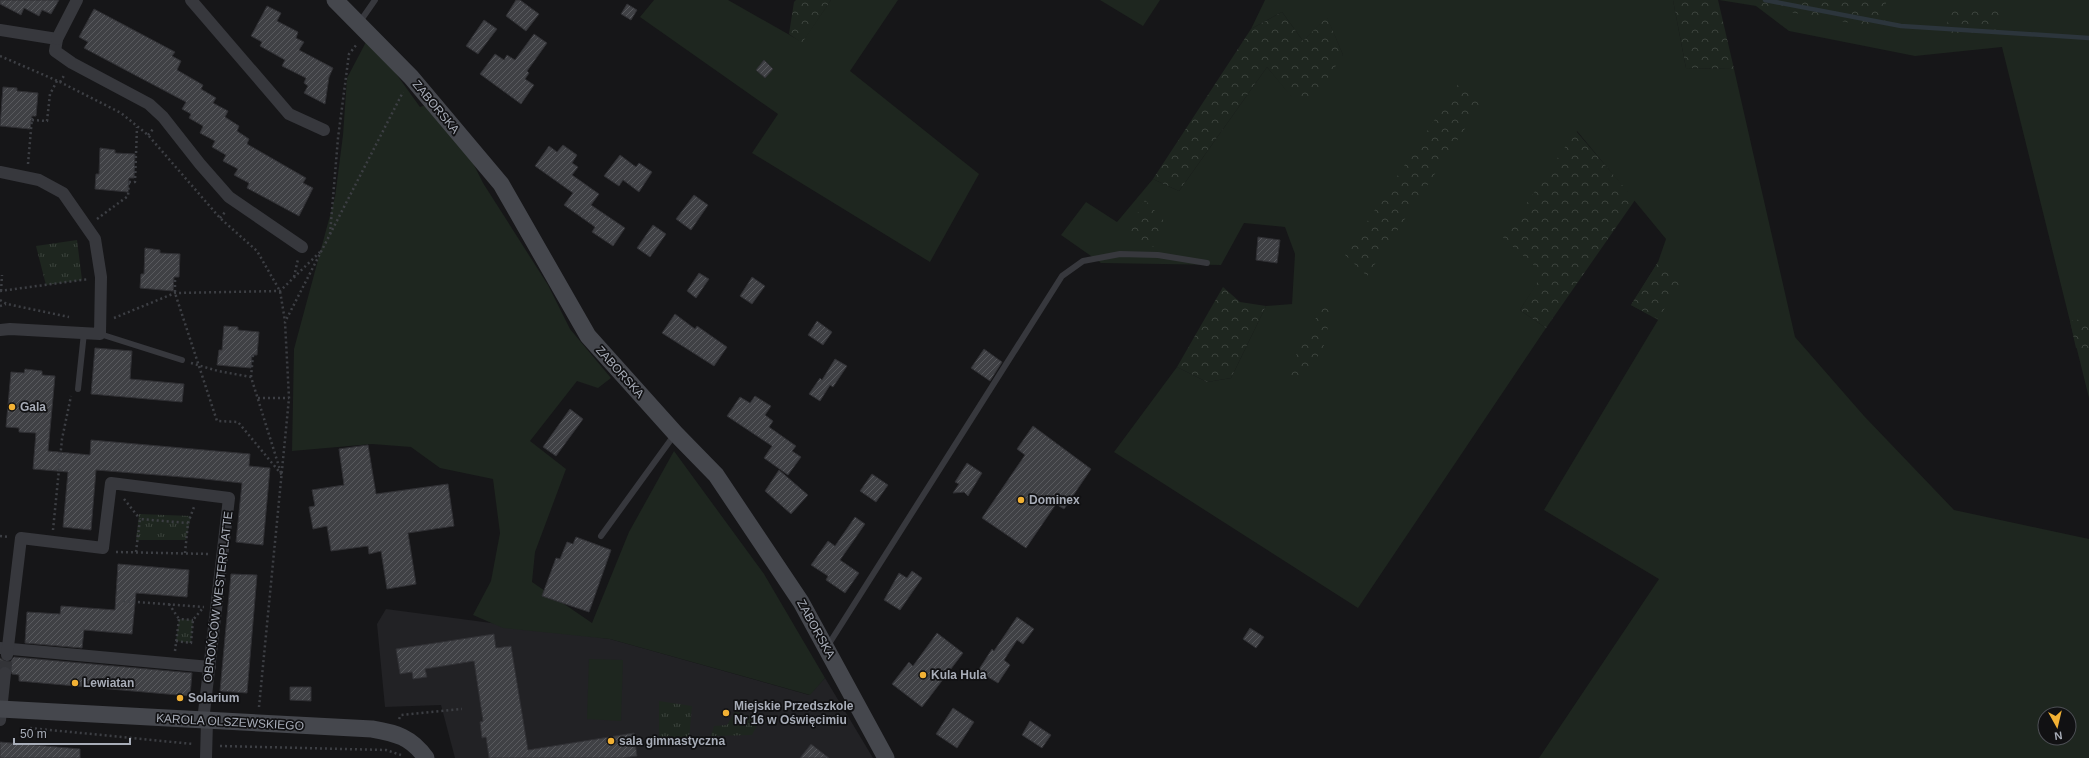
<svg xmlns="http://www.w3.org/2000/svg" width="2089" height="758" viewBox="0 0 2089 758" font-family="Helvetica,sans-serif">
	<defs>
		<pattern id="forest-crowns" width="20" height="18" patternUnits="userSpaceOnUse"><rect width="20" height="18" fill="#1e261f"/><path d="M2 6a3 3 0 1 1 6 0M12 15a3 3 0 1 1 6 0" fill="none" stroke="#3c433d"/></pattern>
		<pattern id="park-tufts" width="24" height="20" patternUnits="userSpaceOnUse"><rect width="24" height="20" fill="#1e261f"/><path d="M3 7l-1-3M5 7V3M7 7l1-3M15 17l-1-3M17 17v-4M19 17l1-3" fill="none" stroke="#3c433d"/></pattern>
		<pattern id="building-hatch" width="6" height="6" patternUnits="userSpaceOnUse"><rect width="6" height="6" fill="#404145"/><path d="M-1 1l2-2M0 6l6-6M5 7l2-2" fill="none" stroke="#595a5e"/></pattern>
	</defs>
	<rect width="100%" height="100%" fill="#161618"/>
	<!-- built -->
	<path fill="#222225" d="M386,609l224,30 199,56 16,-17 48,80h-418l-14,-53 -56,2 -8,-83z"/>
	<!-- grass -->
	<g fill="#1e261f" fill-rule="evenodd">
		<path d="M654,0h74l74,42 29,-42h67l-48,71 129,103 -49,88 -178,-109 26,-39 -138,-97z"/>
		<path d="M1100,0h60l-17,26z"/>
		<path d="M1265,0h408l13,68 48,1 61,268 69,79 90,94 135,29v219h-550l120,-179 -115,-69 114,-190 -27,-15 27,-43 8,-23 -89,-108 -33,142 -24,37 26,18 -188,280 -244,-156 63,-85 30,15 24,-4 35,-72 26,-2 3,-50 -10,-27 -41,-4 -23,42 -120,-2 -40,-28 25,-33 31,20 36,-43 26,12 88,-124 27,32 49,-44 -16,-37 -24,23 -21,-29 -31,17zM2045,714h24v24h-24z"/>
		<path d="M1719,0h370v398l-87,-351 -87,9 -126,-25 -33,-25z"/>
		<path d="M366,42l26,26 28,39 6,-2 45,54 12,24 65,102 22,44 41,49 -13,10 -21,-7 -47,60 36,28 -31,83 -3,30 60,41 37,-91 45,-81 90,123 61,104 -15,17 -200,-56 -107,-11 -30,-13 18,-34 9,-48 -7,-54 -53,-11 -29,-21 -39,-3 -80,7 2,-102 41,-152 8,-62 4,-57z"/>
		<path d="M589,659l34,1 -2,61 -34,-2z"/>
	</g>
	<!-- forest -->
	<g fill="url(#forest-crowns)">
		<path d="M796,0h35l-29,43 -13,-9 5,-32z"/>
		<path d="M1673,0h45l16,69 -48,-1z"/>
		<path d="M1756,0h130l-1,29 -129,-23z"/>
		<path d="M1951,8l48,3v24l-55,1z"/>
		<path d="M1282,12l21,29 24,-24 16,38 -32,48 -17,-3 -27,-33 -88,124 -26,-12 98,-150z"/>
		<path d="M1461,80l21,23 -115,173 -22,-21z"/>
		<path d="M1576,131l59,69 -89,128 -26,-18 23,-37 -40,-35z"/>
		<path d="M1145,200l21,23 -13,24 -16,-1 -8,-18z"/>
		<path d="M1658,262l22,22 -22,35 -27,-14z"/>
		<path d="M1223,287l17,15 26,4 -35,72 -24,4 -30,-15z"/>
		<path d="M1324,303l9,1 -10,45 -24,33 -12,-10z"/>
		<path d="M2089,318v32l-13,-2 -6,-27z"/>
	</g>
	<!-- park -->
	<g fill="url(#park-tufts)">
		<path d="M77,240l5,40 -36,5 -10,-39z"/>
		<path d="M139,514l52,2 -5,24h-50z"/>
		<path d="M179,619l14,1 -2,23 -15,-2z"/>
		<path d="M659,701l33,5 -3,33 -30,-2z"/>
		<path d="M735,711l25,9 -8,15 -41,1 3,-10 13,-1z"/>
	</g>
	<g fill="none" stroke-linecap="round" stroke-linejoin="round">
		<!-- stream -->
		<path stroke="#2c353c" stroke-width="4.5" d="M1765,0l136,26 188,12"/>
	</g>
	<!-- building -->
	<g fill="url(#building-hatch)" stroke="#303034">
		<path d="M0,0h59l-8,14 -9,-4 -3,6 -15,-8 -3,7 -21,-11z"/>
		<path d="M516,0h4l19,14 -13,17 -20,-15z"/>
		<path d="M627,4l10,6 -6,10 -10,-6z"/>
		<path d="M267,6l14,7 -4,8 21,11 -2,6 8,4 -5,8 34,18 -4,9 -4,27 -21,-11 4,-7 -4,-3 2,-5 -24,-12 3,-6 -25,-14 2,-4 -11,-6z"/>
		<path d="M94,9l81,43 -3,4 9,5 -4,9 26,15 -2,4 15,9 -3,5 15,8 -3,6 14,9 -2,5 12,8 -2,5 59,34 -3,5 10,5 -14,28 -52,-28 2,-5 -15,-8 4,-6 -15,-8 3,-6 -14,-8 3,-6 -15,-8 3,-7 -14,-8 2,-4 -9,-5 4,-7 -102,-54 4,-6 -9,-5z"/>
		<path d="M484,20l13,9 -19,25 -12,-8z"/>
		<path d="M534,34l13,9 -20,28 2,2 -4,6 9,6 -13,19 -41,-30 15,-20 9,6 3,-5 8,5z"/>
		<path d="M764,60l9,9 -8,9 -9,-8z"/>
		<path d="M3,87l14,1v3l21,2 -2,23h-4l-2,13 -30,-3z"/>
		<path d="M563,145l14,10 -5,8 6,4 -6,8 27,19 -8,11 34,23 -12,18 -21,-14 3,-5 -31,-22 9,-12 -38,-27 14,-20 8,6z"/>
		<path d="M100,148l15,2v3l20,1 -1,24h-5l-1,14 -33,-3 1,-15h3z"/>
		<path d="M620,155l16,12 3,-4 13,9 -13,20 -16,-12 -4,6 -15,-10z"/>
		<path d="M694,195l14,10 -17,25 -15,-11z"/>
		<path d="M653,225l13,9 -16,23 -13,-9z"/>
		<path d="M1258,237l22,3 -3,23 -21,-3z"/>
		<path d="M145,248l15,2v3l20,1 -1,23h-5l-1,14 -33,-3 1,-14h3z"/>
		<path d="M699,273l10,6 -13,19 -9,-7z"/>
		<path d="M752,277l13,9 -13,18 -12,-8z"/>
		<path d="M675,314l20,15 2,-3 30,21 -13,19 -52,-33z"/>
		<path d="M817,321l15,11 -9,13 -15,-10z"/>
		<path d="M224,326l14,1v3l21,2 -2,23h-5l-1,13 -34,-3 2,-15h3z"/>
		<path d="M95,348l37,3 -2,28 54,5 -2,18 -91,-8z"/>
		<path d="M984,349l18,13 -12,19 -19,-13z"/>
		<path d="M835,359l12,7 -14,21 -3,-2 -10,16 -11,-7 11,-16 2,2z"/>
		<path d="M25,369l17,2v4l13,1 -7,75 42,4 1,-15 159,14 -1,12 21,2 -7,77 -27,-3 6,-59 -47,-5 -99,-8 -5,60 -28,-3 5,-55 -35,-3 3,-36 -17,-1v-4l-13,-1 5,-55 13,1z"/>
		<path d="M755,396l16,10 -6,9 8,6 -4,6 27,19 -4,5 9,6 -13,18 -24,-17 8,-12 -45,-30 13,-19 10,6z"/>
		<path d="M570,409l13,10 -27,37 -13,-9z"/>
		<path d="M1033,426l58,43 -27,40 -8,-5 -30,44 -44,-30 43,-63 -8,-6z"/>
		<path d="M368,445l8,49 72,-10 6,42 -46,7 8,51 -29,5 -6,-38 -12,3 -1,-8 -37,5 -4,-25 -14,3 -4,-22 6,-1 -3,-16 32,-5 -5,-36z"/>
		<path d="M967,463l15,10 -14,23 -4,-4 -11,1 6,-9 -4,-2z"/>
		<path d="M779,470l29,25 -17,19 -26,-23z"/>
		<path d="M872,474l16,11 -12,17 -16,-11z"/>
		<path d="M855,517l10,7 -25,36 19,13 -14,20 -19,-13 2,-4 -17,-11 17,-24 7,5z"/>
		<path d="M576,537l35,13 -22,62 -47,-16 14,-38 4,1 7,-17 6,2z"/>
		<path d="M118,564l71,6 -2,27 -51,-4 -4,41 -48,-4 -2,18 -57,-5 2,-31 33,2 1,-8 54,4z"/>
		<path d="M912,571l10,7 -22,32 -16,-10 15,-27 8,5z"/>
		<path d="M231,574l26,1 -10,118 -27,-2z"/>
		<path d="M1017,617l17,12 -11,15 -6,-4 -13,20 6,5 -12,18 -20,-12 14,-22 2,2z"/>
		<path d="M1250,628l14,9 -8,11 -13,-9z"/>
		<path d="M937,633l26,20 -41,54 -30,-23 17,-22 4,4z"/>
		<path d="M494,634l2,14 15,-2 17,104 106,-17 3,23 -15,2h-133l-3,-21 -4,1 -2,-16 3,-1 -9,-60 -49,8 2,8 -14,2 -1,-7 -12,2 -4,-25z"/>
		<path d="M14,657l178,16 -2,23 -171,-15v-6l-7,-1 -3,-7 -4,-1 -5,2v-10l6,4h4z"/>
		<path d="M290,687h21v14l-21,-1z"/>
		<path d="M953,708l21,14 -17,26 -21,-14z"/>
		<path d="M1030,721l21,14 -9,13 -20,-13z"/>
		<path d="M0,742l80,7v9h-80z"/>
		<path d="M811,744l18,14h-29z"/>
	</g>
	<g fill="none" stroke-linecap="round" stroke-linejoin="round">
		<!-- street-tunnel -->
		<path stroke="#333438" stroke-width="12" stroke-dasharray="12 6" stroke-linecap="butt" d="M5,673l2,-18"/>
		<!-- path -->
		<g stroke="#3d3f44" stroke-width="2.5" stroke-dasharray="2 3" stroke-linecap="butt">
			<path d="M0,56l60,26 61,31 27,22 72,83 37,33 23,40 5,30"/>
			<path d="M60,82l5,-8"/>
			<path d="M32,120l15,1 3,-27 7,-13"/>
			<path d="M148,135l6,-7"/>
			<path d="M28,164l4,-46"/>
			<path d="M129,182h6l2,-55"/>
			<path d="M220,218l6,-7"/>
			<path d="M97,219l31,-23 1,-16"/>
			<path d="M330,234l8,-96 11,-84 8,-10"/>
			<path d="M294,277l4,-18"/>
			<path d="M175,280v13l42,128 21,1 44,53"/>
			<path d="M0,291l89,-12"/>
			<path d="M1,291l1,-16"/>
			<path d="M0,300l7,4 62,13"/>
			<path d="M0,306l6,-2"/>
			<path d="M114,318l61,-25 105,-2 40,-39"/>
			<path d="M191,363l27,8 33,6 30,96"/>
			<path d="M251,377l2,-22"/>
			<path d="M258,398h31"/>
			<path d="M124,499l16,20"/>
			<path d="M53,530l9,-91 9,-43"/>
			<path d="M0,536l9,1"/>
			<path d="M116,552l93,2"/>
			<path d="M136,552l4,-33 48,4"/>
			<path d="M185,553l3,-30 6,-16"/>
			<path d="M123,601l81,6"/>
			<path d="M169,604l10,15"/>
			<path d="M176,641l15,2 2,-23 9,-11"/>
			<path d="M175,651l4,-32 14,1"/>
			<path d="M259,707l30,-309 -4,-76 118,-230"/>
			<path d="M399,719l2,-4 61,-6"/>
			<path d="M30,728l163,16"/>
			<path d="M220,746l166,4 15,5"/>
		</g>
		<!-- lane -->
		<g stroke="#37383d" stroke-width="6">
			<path d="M359,23l16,-23"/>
			<path d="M100,334l82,26"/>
			<path d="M78,389l6,-56"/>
			<path d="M601,536l74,-102"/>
			<path d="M827,647l235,-371 21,-15 37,-7 38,1 49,8"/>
		</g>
		<!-- street -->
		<g stroke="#37383d" stroke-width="12">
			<path d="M191,0l98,114 35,16"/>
			<path d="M0,30l57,9 -2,12 17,12 77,41 14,13 37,47 29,33 73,50"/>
			<path d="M57,39l20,-39"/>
			<path d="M0,172l39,8 24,13 32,46 6,38 -1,57 -90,-5 -10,1"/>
			<path d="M0,648l210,19"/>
			<path d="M7,655l14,-117 82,10 8,-65 118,15 -26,223"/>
			<path d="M0,720l5,-47"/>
			<path d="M206,758l1,-37"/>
		</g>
		<!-- secondary -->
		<g stroke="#45474d" stroke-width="17">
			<path d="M335,0l76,77 90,107 87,152 87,97 41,42 85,127 85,156"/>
			<path d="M0,709l372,20c24,4 39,8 54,29"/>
		</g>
	</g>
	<!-- markers -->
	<g fill="#f2b134" stroke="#111113" stroke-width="1.5">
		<circle cx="12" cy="407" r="4"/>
		<circle cx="1021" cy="500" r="4"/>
		<circle cx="923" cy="675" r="4"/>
		<circle cx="75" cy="683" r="4"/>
		<circle cx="180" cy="698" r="4"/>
		<circle cx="726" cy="713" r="4"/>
		<circle cx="611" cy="741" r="4"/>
	</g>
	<g text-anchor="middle" stroke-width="3.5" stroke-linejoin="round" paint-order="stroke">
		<!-- street labels -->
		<g font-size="12" fill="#a8adb8" stroke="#111113">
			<text transform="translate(436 107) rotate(50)" y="4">ZABORSKA</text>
			<text transform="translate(620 372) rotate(48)" y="4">ZABORSKA</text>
			<text transform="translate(218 597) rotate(-83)" y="4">OBROŃCÓW WESTERPLATTE</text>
			<text transform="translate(816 629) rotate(61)" y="4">ZABORSKA</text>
			<text transform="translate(230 722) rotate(3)" y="4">KAROLA OLSZEWSKIEGO</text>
		</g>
		<!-- poi labels -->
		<g font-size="12" font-weight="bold" fill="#a8adb8" stroke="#111113" text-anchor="start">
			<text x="20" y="411">Gala</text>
			<text x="1029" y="504">Dominex</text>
			<text x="931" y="679">Kula Hula</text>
			<text x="83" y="687">Lewiatan</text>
			<text x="188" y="702">Solarium</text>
			<text x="734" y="710">Miejskie Przedszkole<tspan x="734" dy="14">Nr 16 w Oświęcimiu</tspan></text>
			<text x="619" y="745">sala gimnastyczna</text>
		</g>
	</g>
	<!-- north arrow -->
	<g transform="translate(2057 726) rotate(172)"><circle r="19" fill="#111113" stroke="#4d4f55"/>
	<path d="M0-3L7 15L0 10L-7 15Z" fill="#f2b134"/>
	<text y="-6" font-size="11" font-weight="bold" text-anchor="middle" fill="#a8adb8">N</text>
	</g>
	<!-- scale -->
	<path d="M14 738v6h116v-6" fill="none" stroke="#a8adb8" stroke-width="2"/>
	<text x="20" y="738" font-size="12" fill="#a8adb8" stroke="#111113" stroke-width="3" paint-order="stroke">50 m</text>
</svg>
